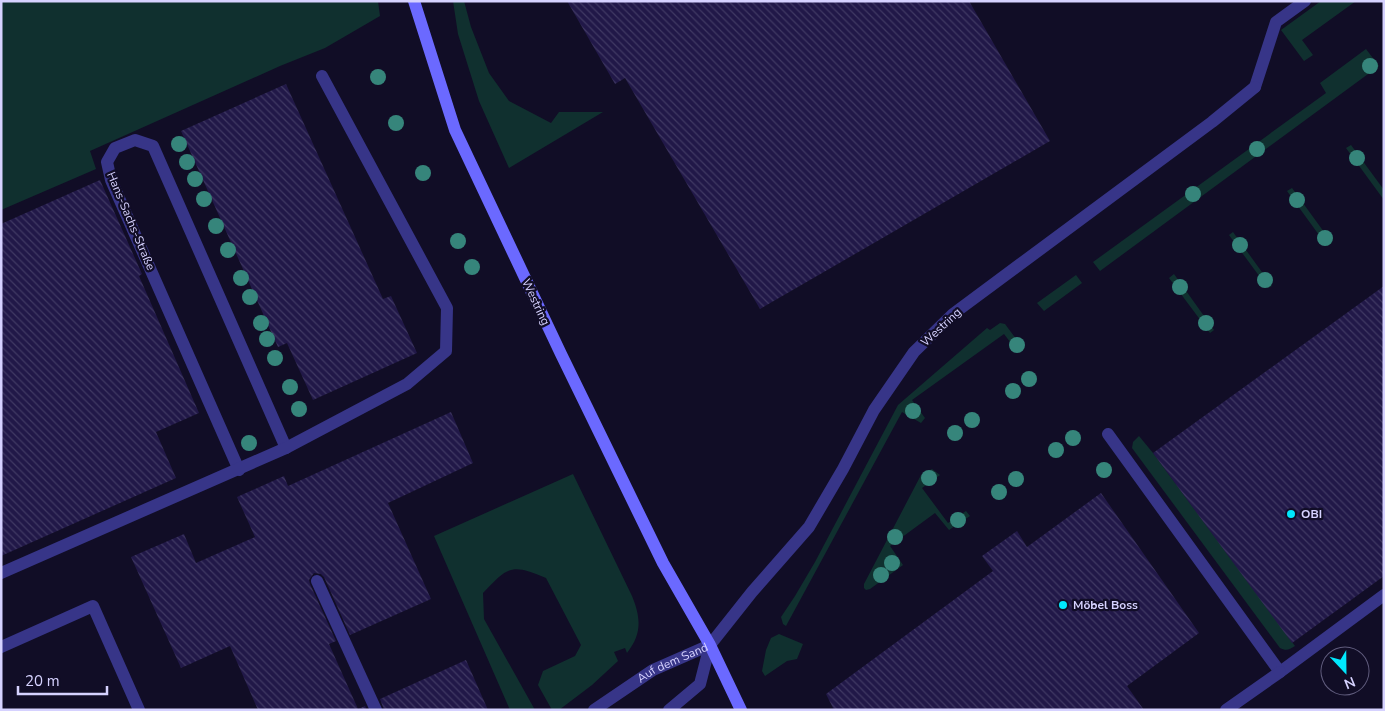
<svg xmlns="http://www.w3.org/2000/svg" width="1385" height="711" viewBox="0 0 1385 711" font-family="'Nunito Sans',sans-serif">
	<defs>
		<pattern id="building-back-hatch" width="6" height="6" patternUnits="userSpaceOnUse" patternTransform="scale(1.25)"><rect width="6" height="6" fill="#211848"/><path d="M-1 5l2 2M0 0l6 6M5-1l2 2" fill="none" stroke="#403963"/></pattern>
	</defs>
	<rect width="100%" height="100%" fill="#110d26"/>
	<!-- green -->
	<g fill="#10302f">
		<path d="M1,1h377l2,15 -55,32 -45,18 -190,85 6,18 -95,41z"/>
		<path d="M453,1h11l7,26 18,46 20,28 42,22 8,-11h44l-94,56 -30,-67 -21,-67z"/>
		<path d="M1321,1h35l-54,39 11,15 -9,6 -23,-31z"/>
		<path d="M1366,49l13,17 -279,205 -7,-9 233,-169 -6,-10z"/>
		<path d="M1351,145l33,45v10l-38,-52z"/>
		<path d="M1292,188l40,55 -5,3 -40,-55z"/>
		<path d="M1233,232l39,54 -4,2 -39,-53z"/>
		<path d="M1174,274l40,56 -4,3 -41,-55z"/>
		<path d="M1076,275l6,8 -38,28 -7,-8z"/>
		<path d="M1000,323l5,1 17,23 -5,4 -13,-17 -92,66 13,18 -4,5 -19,-11 -116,214 -3,-2 -2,-7 14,-21 20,-34 83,-157 89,-77 3,2z"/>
		<path d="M1139,436l14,17 142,193c-6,4 -9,5 -15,2l-148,-200 1,-6z"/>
		<path d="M932,469l8,6 -18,13 26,35 18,-12 4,5 -21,14 -14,-17 -45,33 13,19 -33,24 -4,1 -2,-2v-4l57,-109z"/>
		<path d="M573,474l59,122c9,22 10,38 -5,57l-2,-5 -11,4 4,9 -26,24 -33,25h-7l-14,-25 5,-14 32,-15 6,-11 -35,-67c-35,-15 -38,-11 -63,15l1,26 51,91h-25l-76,-174z"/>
		<path d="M779,634l24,10 -6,15 -10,2 -22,15 -3,-5 4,-21 5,-12z"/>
	</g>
	<!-- building -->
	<g fill="url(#building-back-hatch)">
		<path d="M567,1h402l81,140 -290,168 -135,-231 -10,6z"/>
		<path d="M286,84l97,215 8,-3 26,57 -104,47 -26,-57 -9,4 -97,-216z"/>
		<path d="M100,180l42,94 -3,2 60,137 -43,19 20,46 -175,78v-332z"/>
		<path d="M1384,286v290l-92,67 -139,-190z"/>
		<path d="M451,412l22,51 -85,40 43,96 -81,36 -26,-58 -3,-3 -7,-1 -5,7 1,4 26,57 -7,3 29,65 7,-3 2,4h-109l-28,-64 -49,22 -50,-111 53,-23 12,29 59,-26 -18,-40 47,-21 4,10z"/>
		<path d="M1101,493l98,140 -72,53 17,24h-310l-8,-16 167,-123 -11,-15 35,-25 10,16z"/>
		<path d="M466,660l22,50h-104l-4,-11z"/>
	</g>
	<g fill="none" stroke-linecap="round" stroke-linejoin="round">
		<!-- service -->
		<g stroke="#373588" stroke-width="12">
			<path d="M1255,87l21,-65 29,-21"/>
			<path d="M1108,434l172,238 104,-77"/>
			<path d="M239,470l-128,-290 -4,-18 8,-14 20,-8 18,6 133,302"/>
			<path d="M1,573l285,-125 121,-64 39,-33 1,-43 -125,-232"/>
			<path d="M317,581l59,129"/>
			<path d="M1,647l92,-41 46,104"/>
			<path d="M1226,710l54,-38"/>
		</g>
		<!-- minor -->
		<path stroke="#373588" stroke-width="12" d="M710,645l42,-53 57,-65 34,-58 31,-59 40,-58 39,-38 259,-192 43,-35"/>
		<!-- tertiary -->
		<g stroke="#373588" stroke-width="12">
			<path id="s1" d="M594,710l59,-40 57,-25"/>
			<path d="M669,710l31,-26 10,-39"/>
		</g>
		<!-- secondary -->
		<path stroke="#6b69ff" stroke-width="12" d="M414,1l41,129 106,224 102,209 47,82 31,65"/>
	</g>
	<!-- trees -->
	<g fill="#36857b">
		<circle cx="1370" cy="66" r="8"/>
		<circle cx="378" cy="77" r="8"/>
		<circle cx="396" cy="123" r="8"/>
		<circle cx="179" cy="144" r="8"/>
		<circle cx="1257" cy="149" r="8"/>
		<circle cx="1357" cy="158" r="8"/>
		<circle cx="187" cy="162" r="8"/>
		<circle cx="423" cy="173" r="8"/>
		<circle cx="195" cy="179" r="8"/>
		<circle cx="1193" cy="194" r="8"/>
		<circle cx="204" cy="199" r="8"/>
		<circle cx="1297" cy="200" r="8"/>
		<circle cx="216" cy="226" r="8"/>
		<circle cx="1325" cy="238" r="8"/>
		<circle cx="458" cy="241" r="8"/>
		<circle cx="1240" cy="245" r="8"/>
		<circle cx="228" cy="250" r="8"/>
		<circle cx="472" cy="267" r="8"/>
		<circle cx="241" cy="278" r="8"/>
		<circle cx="1265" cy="280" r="8"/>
		<circle cx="1180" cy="287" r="8"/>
		<circle cx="250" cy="297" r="8"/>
		<circle cx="261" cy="323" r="8"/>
		<circle cx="1206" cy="323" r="8"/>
		<circle cx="267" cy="339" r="8"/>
		<circle cx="1017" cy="345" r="8"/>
		<circle cx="275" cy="358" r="8"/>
		<circle cx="1029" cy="379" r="8"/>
		<circle cx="290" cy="387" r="8"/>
		<circle cx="1013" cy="391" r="8"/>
		<circle cx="299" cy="409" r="8"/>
		<circle cx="913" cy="411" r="8"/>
		<circle cx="972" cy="420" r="8"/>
		<circle cx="955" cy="433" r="8"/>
		<circle cx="1073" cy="438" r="8"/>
		<circle cx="249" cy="443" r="8"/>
		<circle cx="1056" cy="450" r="8"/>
		<circle cx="1104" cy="470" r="8"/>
		<circle cx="929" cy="478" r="8"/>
		<circle cx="1016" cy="479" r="8"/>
		<circle cx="999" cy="492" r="8"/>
		<circle cx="958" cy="520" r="8"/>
		<circle cx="895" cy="537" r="8"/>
		<circle cx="892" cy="563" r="8"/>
		<circle cx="881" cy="575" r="8"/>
	</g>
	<!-- markers -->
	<g fill="#00e7fd" stroke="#110d26" stroke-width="2">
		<circle cx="1291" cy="514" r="5"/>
		<circle cx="1063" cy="605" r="5"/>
	</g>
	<g text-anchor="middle" stroke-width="4.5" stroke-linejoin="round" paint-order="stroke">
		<!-- street labels -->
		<g font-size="12" fill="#d6d2ff" stroke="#110d26">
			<text transform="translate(131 221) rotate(67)" y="4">Hans-Sachs-Straße</text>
			<text transform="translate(536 302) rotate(65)" y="4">Westring</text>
			<text transform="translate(941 327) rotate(-43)" y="4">Westring</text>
			<text dy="4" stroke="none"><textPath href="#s1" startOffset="92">Auf dem Sand</textPath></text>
		</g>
		<!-- poi labels -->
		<g font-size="12" font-weight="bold" fill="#d6d2ff" stroke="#110d26" text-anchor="start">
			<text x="1301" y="518">OBI</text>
			<text x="1073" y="609">Möbel Boss</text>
		</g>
	</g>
	<!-- border -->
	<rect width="1385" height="711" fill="none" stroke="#d6d2ff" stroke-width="5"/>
	<!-- north arrow -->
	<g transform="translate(1345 671) rotate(158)"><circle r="24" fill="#110d26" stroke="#605c7d"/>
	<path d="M0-4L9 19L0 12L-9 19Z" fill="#00e7fd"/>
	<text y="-8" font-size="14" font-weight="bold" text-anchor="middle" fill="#d6d2ff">N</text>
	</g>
	<!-- scale -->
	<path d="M18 686v8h89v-8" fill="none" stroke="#d6d2ff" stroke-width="2.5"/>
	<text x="25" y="686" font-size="15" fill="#d6d2ff" stroke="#110d26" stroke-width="4" paint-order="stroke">20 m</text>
</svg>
